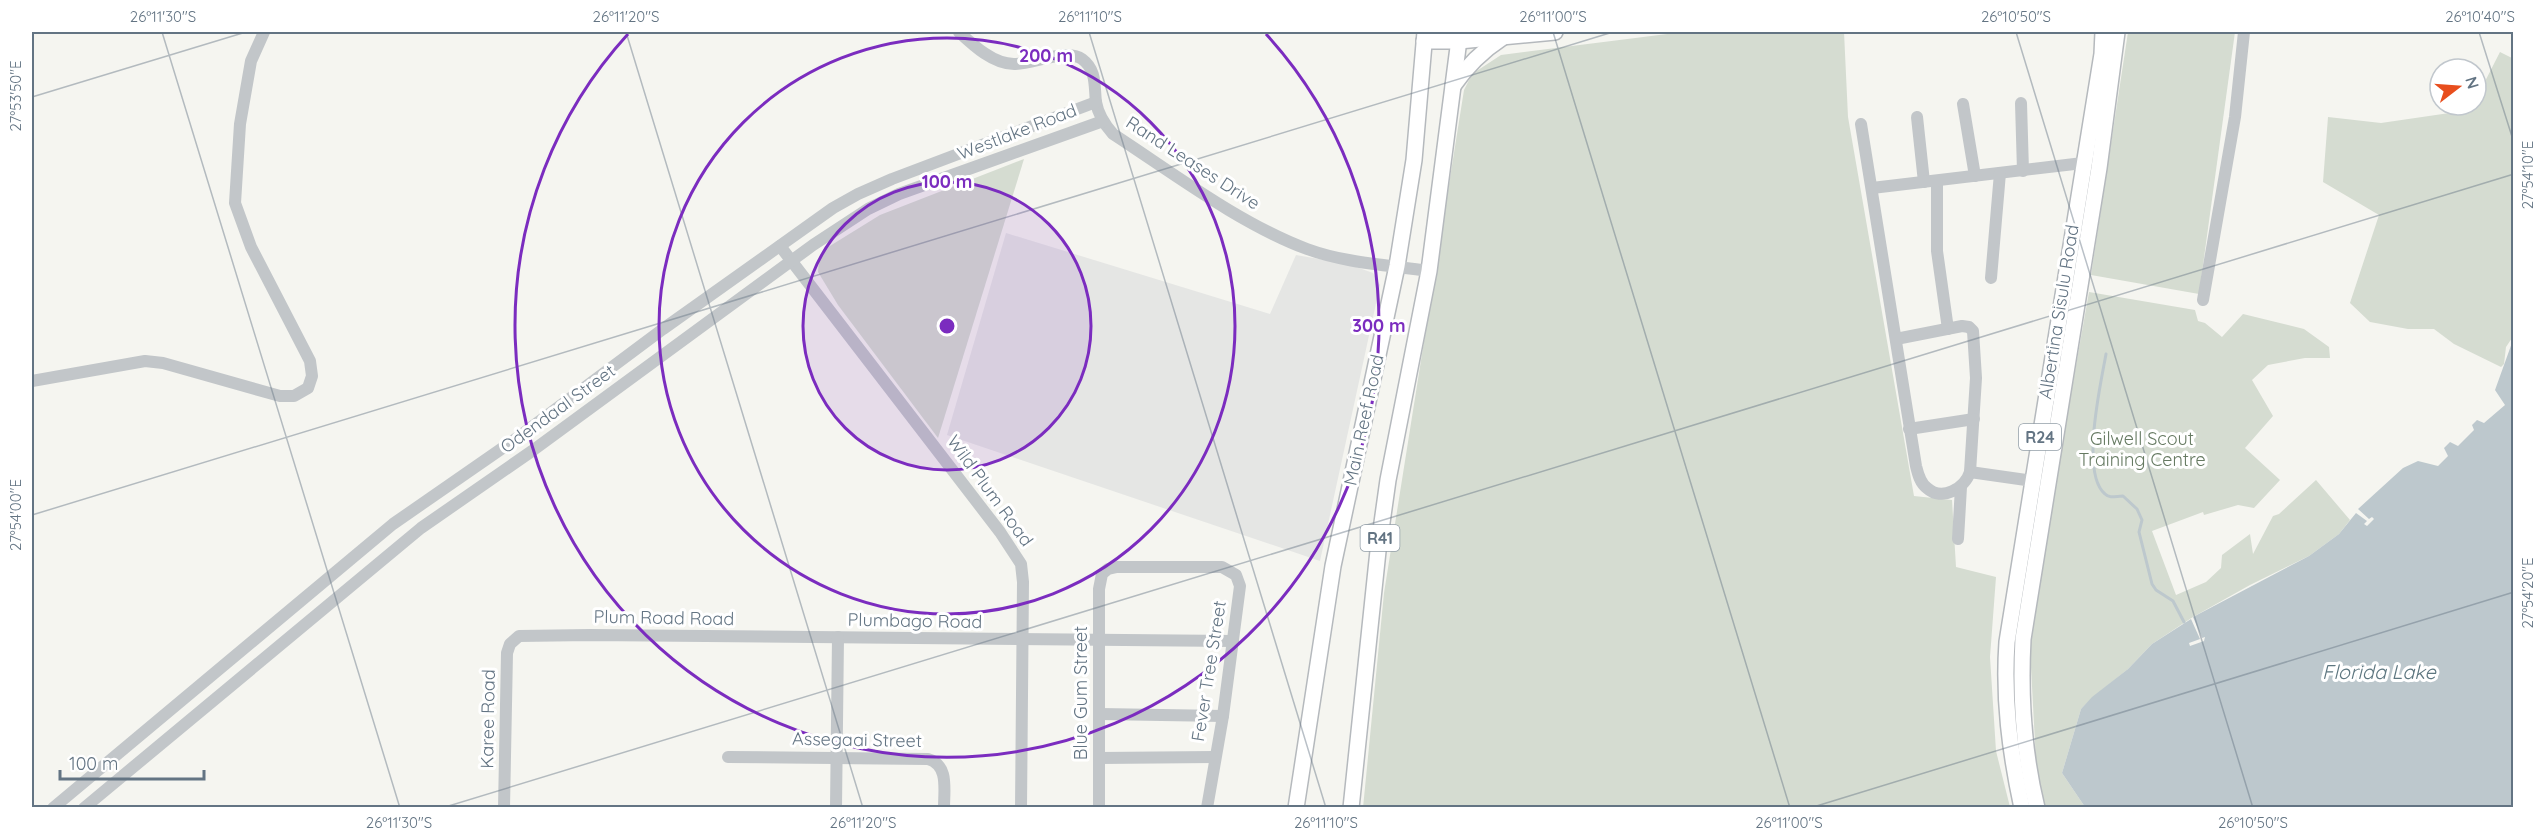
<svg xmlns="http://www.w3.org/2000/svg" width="2545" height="839" viewBox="0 0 2545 839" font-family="Quicksand,sans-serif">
	<rect width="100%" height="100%" fill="#f5f5f0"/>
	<!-- built -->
	<path fill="#e5e6e4" d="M1006,233l264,81 26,-59 52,9 25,9 7,12 -60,276 -373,-126z"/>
	<!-- green -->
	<g fill="#d5dcd1">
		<path d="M1683,32h161l4,85 66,379 38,4 4,67 40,10 -6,80 6,94 14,56 -647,1 21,-215 80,-503 8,-16 29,-19z"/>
		<path d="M2128,32h107l-36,262 -108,-19z"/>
		<path d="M2500,52l14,7v276l-8,12 -2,17 -3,3 -47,-23 -20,-15h-26l-38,-7 -20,-19 29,-88 -56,-33 5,-65 53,6 89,-13 3,-5h3v-6z"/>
		<path d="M1024,159l-86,279 -100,-133 -20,-33 1,-11 6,-12 55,-34z"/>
		<path d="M2089,292l106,18 3,11 7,2 17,14 21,-23 61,15 25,18 1,11h-25l-37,7 -16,15 21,36 -28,32 35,32 -26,28 -16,-3 -34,10 -1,-3 -51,19 24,64 30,-13 15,-14 1,-13 28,-21 3,20 20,-38 6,-2 37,-34 34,40 -11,14 -30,22 -59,29 -57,32 -41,27 -24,25 -36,29 -11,11 -19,64 23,34h-41l-7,-27 -7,-131 24,-159z"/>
	</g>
	<!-- water -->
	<path fill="#bdc8cd" d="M2513,340v467h-428l-23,-34 19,-64 11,-12 36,-28 24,-25 39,-25 9,20 -11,4 1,3 14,-5 1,-4 -3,1 -9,-21 116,-61 30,-22 17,-21 11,8 -3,3 3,2 7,-7 -2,-2 -3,2 -11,-10 45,-41 15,-7 20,5 10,-10 -4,-8 6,-6 8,4 16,-16 -2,-5 5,-5 7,3 21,-18 -10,-15z"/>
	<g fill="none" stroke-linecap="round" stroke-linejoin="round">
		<!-- stream -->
		<path stroke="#bdc8cd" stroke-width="3" d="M2106,354c-5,29 -26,119 -1,140 5,5 11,2 18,2l14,13 5,11 -3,12 13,52 4,6 17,11 11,21"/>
		<!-- major casing -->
		<g stroke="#b5b9bd" stroke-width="18">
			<g id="major">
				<path d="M1424,41h35l96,-9"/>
				<path d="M1453,86c14,-20 29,-35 49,-48"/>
				<path d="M1296,808l37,-242 64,-300 17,-106 11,-128"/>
				<path d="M1351,808l27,-257 10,-71 41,-209 31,-239"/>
				<path d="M2022,808c-12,-56 -19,-109 -15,-166l95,-588 1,-22"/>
				<path d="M2037,808c-14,-57 -17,-112 -14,-169l76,-471 18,-136"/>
			</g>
		</g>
		<!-- minor -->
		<g stroke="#c2c6c9" stroke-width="12">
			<path d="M959,32c14,13 34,32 55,32 19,0 53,-16 68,-5 15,11 12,27 14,43 2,12 9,23 17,32 60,39 127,90 194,115 38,14 81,16 122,22"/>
			<path d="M2021,103l2,68"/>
			<path d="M1963,104l12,72"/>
			<path d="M1917,117l7,65"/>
			<path d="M1861,124l55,342c2,8 4,17 11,22 15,14 38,0 43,-16l6,-94 -3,-47 -4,-4 -7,-1 -66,13"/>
			<path d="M1937,181v70l11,78"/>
			<path d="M1872,188l211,-25"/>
			<path d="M780,246l220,286 21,32 2,18 -2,226"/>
			<path d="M1991,278l9,-105"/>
			<path d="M2203,300l32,-183 9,-85"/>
			<path d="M32,381l113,-20 18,2 117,33h14l14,-8 4,-12 -2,-15 -59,-114 -16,-44 5,-79 11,-63 13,-29"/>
			<path d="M1909,429l65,-10"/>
			<path d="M1970,472l70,10"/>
			<path d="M1958,539l3,-52"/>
			<path d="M1100,714l123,2"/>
			<path d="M728,757l200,2c21,6 16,30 16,49"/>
			<path d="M1100,758l114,-1"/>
			<path d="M53,808l340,-284 124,-86 146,-109 170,-121 25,-14 34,-15 204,-77"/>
			<path d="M84,808l337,-280 111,-77 281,-206 55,-36 31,-15 204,-73"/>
			<path d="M504,808l3,-155 3,-9 9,-8 71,-1 643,6"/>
			<path d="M836,808l2,-171"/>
			<path d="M1099,808v-219l3,-15 6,-5 9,-2h105l14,8 4,11 -17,130 -16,92"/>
		</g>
		<!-- major -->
		<use href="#major" stroke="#fff" stroke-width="15"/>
	</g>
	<!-- ticks -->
	<path fill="none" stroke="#637483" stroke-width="1.5" stroke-opacity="0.45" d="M162,32l238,776M626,32l237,776M1089,32l237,776M1553,32l237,776M2016,32l237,776M2479,32l35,111M32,97l214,-65M32,515l1581,-483M442,808l2072,-634M1810,808l704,-216"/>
	<!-- distance rings -->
	<circle cx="947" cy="326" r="144" fill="#7b2cbf" fill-opacity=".12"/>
	<g fill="none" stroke="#7b2cbf" stroke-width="3">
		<circle cx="947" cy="326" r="144"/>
		<circle cx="947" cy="326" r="288"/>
		<path d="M1266 34A432 432 0 1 1 628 34"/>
	</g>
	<g text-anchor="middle" stroke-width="6" stroke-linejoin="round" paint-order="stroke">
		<!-- shield labels -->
		<g fill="#fff" stroke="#929ea8" stroke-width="1.5">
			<rect x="2019" y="424" width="42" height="26" rx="4.5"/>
			<rect x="1360.5" y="525" width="39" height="26" rx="4.5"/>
		</g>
		<g font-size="16" font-weight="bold" fill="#637483">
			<text x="2040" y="443">R24</text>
			<text x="1380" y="544">R41</text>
		</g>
		<!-- street labels -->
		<g font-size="18" fill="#637483" stroke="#fff">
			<text transform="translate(1017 132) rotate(-21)" y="6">Westlake Road</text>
			<text transform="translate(1193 163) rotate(33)" y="6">Rand Leases Drive</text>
			<text transform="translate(2059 312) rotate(-81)" y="6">Albertina Sisulu Road</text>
			<text transform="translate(558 409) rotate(-36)" y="6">Odendaal Street</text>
			<text transform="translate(1364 420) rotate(-78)" y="6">Main Reef Road</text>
			<text transform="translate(990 491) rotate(54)" y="6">Wild Plum Road</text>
			<text transform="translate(664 618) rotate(1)" y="6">Plum Road Road</text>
			<text transform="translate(915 621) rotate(1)" y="6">Plumbago Road</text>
			<text transform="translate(1209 671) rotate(-81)" y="6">Fever Tree Street</text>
			<text transform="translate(1081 693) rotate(-90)" y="6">Blue Gum Street</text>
			<text transform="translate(488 719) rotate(-89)" y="6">Karee Road</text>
			<text transform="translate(857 740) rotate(1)" y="6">Assegaai Street</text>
		</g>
		<!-- park labels -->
		<g font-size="18" fill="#667a62" stroke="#fff">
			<text x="2142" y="445">Gilwell Scout<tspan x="2142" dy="21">Training Centre</tspan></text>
		</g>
		<!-- water labels -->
		<g font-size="20" font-style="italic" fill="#5e7780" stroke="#fff">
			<text x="2379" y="679">Florida Lake</text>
		</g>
	</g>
	<circle cx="947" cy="326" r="9" fill="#7b2cbf" stroke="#fff" stroke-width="3"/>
	<g font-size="18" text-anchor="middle" font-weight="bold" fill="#7b2cbf" stroke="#fff" stroke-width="6" stroke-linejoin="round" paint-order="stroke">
		<text x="1046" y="62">200 m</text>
		<text x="947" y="188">100 m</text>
		<text x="1379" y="332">300 m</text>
	</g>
	<!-- border -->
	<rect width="2545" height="839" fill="none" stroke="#ffffff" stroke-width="66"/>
	<!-- north arrow -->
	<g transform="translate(2458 87) rotate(73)"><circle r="28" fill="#ffffff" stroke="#c1c7cd" stroke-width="1.5"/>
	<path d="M0-4.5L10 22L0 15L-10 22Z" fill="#e84e1d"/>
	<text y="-9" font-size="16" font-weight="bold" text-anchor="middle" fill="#637483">N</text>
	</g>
	<!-- scale -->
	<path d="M60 770v9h144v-9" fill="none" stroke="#637483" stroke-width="3"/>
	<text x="69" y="770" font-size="18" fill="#637483" stroke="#ffffff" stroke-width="4.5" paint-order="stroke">100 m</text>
	<rect x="33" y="33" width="2479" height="773" fill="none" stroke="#637483" stroke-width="2"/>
	<g font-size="15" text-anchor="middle" fill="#637483">
		<text x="163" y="22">26°11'30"S</text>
		<text x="626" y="22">26°11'20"S</text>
		<text x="1090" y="22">26°11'10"S</text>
		<text x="1553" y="22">26°11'00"S</text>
		<text x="2016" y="22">26°10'50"S</text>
		<text x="2480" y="22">26°10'40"S</text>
		<text transform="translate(16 96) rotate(-90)" y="5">27°53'50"E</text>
		<text transform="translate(2528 175) rotate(-90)" y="5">27°54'10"E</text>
		<text transform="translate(16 515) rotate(-90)" y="5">27°54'00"E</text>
		<text transform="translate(2528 593) rotate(-90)" y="5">27°54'20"E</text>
		<text x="399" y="828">26°11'30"S</text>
		<text x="863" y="828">26°11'20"S</text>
		<text x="1326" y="828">26°11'10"S</text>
		<text x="1789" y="828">26°11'00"S</text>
		<text x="2253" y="828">26°10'50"S</text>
	</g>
</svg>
